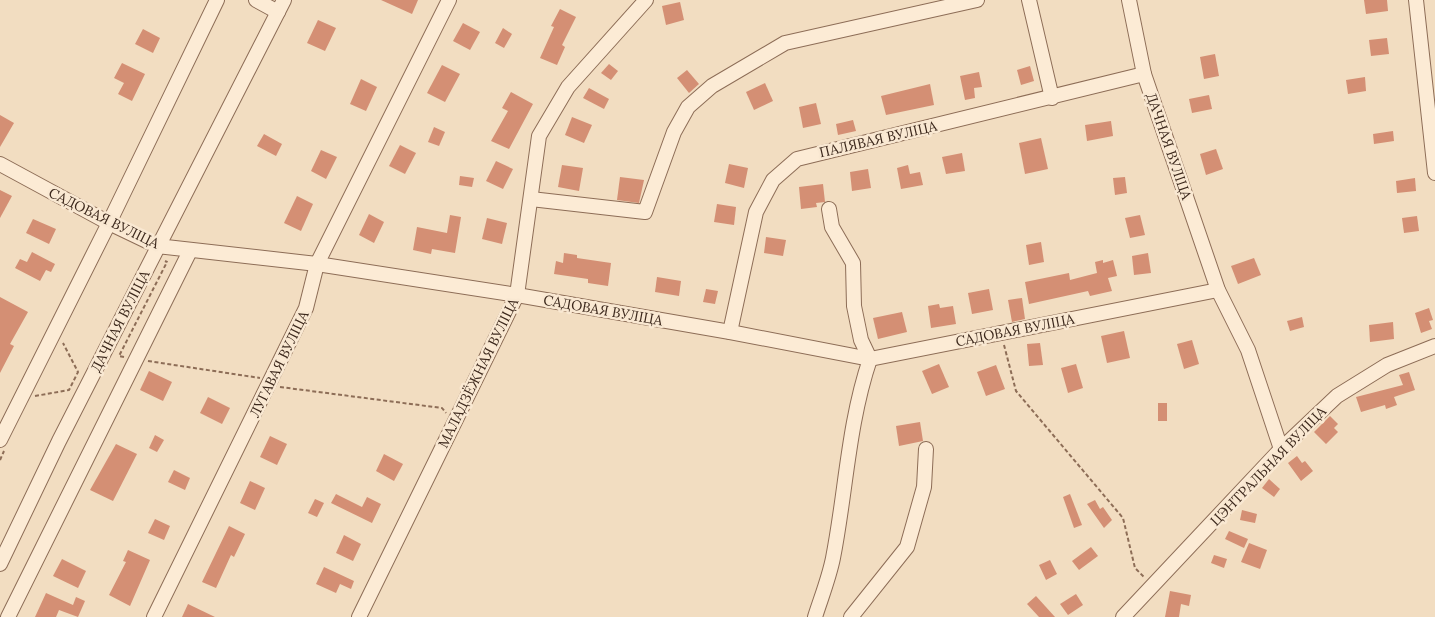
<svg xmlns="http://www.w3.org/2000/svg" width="1435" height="617" viewBox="0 0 1435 617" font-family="Lora,serif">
	<rect width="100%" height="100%" fill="#f2ddc1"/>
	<!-- building -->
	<g fill="#d48f74">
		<path d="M381,0h37l-6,14z"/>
		<path d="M1364,0h23l1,11 -22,3z"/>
		<path d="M680,2l4,18 -18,5 -4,-19z"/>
		<path d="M560,9l16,8 -14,28 3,2 -8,18 -17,-7 14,-31 -3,-1z"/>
		<path d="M318,20l18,8 -11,23 -18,-8z"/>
		<path d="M463,23l17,9 -10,18 -17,-9z"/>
		<path d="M503,28l9,6 -8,14 -9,-5z"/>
		<path d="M143,29l17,9 -7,15 -18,-9z"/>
		<path d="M1387,38l2,16 -18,2 -2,-16z"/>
		<path d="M1215,54l4,22 -15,3 -4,-22z"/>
		<path d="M122,63l23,11 -13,27 -14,-7 6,-11 -10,-5z"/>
		<path d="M609,64l9,7 -7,9 -10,-7z"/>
		<path d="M442,65l18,9 -15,28 -18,-9z"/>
		<path d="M1030,66l4,15 -13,4 -4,-15z"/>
		<path d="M687,70l12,14 -10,9 -12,-15z"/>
		<path d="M979,72l3,15 -8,1 1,10 -10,2 -5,-24z"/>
		<path d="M1365,77l1,14 -18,3 -2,-14z"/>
		<path d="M361,79l16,8 -11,24 -16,-7z"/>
		<path d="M765,83l8,18 -19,9 -8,-18z"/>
		<path d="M930,84l4,21 -48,10 -5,-19z"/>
		<path d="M589,88l20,11 -5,10 -21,-11z"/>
		<path d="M511,92l22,12 -24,45 -18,-8 17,-30 -6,-3z"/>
		<path d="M1209,95l3,14 -20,4 -3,-14z"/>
		<path d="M816,103l5,21 -18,4 -4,-21z"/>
		<path d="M0,115l14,8 -14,24z"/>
		<path d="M572,117l20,8 -8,18 -19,-8z"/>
		<path d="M853,120l3,11 -18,4 -2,-11z"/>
		<path d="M1111,121l2,15 -26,5 -2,-16z"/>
		<path d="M434,127l11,5 -6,14 -11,-4z"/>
		<path d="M1393,131l1,10 -20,3 -1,-10z"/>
		<path d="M264,134l18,10 -6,12 -19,-10z"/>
		<path d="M1041,138l7,31 -23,5 -6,-31z"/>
		<path d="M400,145l16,8 -11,21 -16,-8z"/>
		<path d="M1216,149l7,20 -17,6 -6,-21z"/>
		<path d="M321,150l16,7 -11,22 -15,-8z"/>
		<path d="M962,153l3,18 -19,3 -4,-17z"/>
		<path d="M496,161l17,8 -10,20 -17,-8z"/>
		<path d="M729,164l19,4 -4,20 -19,-5z"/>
		<path d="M562,165l21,3 -4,23 -21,-4z"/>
		<path d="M908,165l2,9 10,-2 3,13 -22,4 -4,-21z"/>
		<path d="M868,169l3,19 -19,3 -2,-19z"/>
		<path d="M460,176l14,2 -2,9 -13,-2z"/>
		<path d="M620,177l24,3 -5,23 -22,-3z"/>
		<path d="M1125,177l2,16 -12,2 -2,-17z"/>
		<path d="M1415,178l1,13 -19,2 -1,-12z"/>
		<path d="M823,184l2,18 -9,1 1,4 -16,2 -2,-22z"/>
		<path d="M0,190l12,6 -12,22z"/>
		<path d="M297,196l16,8 -12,27 -17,-8z"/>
		<path d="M717,204l19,3 -2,18 -20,-3z"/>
		<path d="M369,214l15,8 -10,21 -15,-8z"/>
		<path d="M450,215l11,2 -6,36 -23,-4 -1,5 -18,-4 4,-23 30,6z"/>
		<path d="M1140,215l5,20 -15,3 -5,-20z"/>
		<path d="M1417,216l2,15 -15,2 -2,-15z"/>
		<path d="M487,218l20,5 -5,21 -20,-5z"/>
		<path d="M33,219l23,10 -7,15 -23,-11z"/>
		<path d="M766,237l20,3 -3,16 -19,-3z"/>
		<path d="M1041,242l3,20 -15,3 -3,-20z"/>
		<path d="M32,252l23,12 -4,8 -5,-2 -6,11 -25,-13 5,-9 7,3z"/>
		<path d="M564,253l13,2v3l34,5 -3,23 -20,-3v-4l-34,-5 2,-13 7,2z"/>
		<path d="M1148,253l3,20 -17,2 -2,-19z"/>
		<path d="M1254,258l7,17 -23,9 -7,-18z"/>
		<path d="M1103,260v3l10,-3 4,16 -9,2 4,13 -22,5 -2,-5 -59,13 -4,-22 44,-9 1,7 27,-7 -2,-11z"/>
		<path d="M657,277l24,4 -2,15 -24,-4z"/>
		<path d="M706,289l12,2 -3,13 -12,-2z"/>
		<path d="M989,289l4,21 -21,4 -4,-21z"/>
		<path d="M0,297l28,15 -18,32 4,2 -14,27z"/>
		<path d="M1022,298l3,21 -13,3 -4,-22z"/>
		<path d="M939,304l1,4 13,-2 3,18 -25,4 -3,-22z"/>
		<path d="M1429,308l4,12 -4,1 3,8 -11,4 -6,-20z"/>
		<path d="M902,312l5,20 -29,7 -5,-21z"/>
		<path d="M1302,317l2,10 -14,4 -3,-10z"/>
		<path d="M1393,322l1,17 -24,3 -1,-17z"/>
		<path d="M1124,331l6,27 -23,5 -6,-27z"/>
		<path d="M1192,340l7,24 -15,5 -7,-25z"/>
		<path d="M1040,343l3,22 -14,1 -2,-22z"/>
		<path d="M939,364l10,23 -17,7 -10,-23z"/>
		<path d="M1076,364l7,24 -15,5 -7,-25z"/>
		<path d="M996,365l9,24 -19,7 -9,-24z"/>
		<path d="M149,371l23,11 -9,19 -23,-11z"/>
		<path d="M1409,372l6,18 -21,7 3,8 -11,4 -1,-4 -24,7 -5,-15 47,-12 -4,-10z"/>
		<path d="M208,397l22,11 -8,16 -22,-11z"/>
		<rect x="1158" y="403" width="9" height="18"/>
		<path d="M1330,416l8,8 -4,4 4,4 -12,12 -12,-12z"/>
		<path d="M920,422l3,19 -24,5 -3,-20z"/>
		<path d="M155,435l9,5 -7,12 -8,-4z"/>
		<path d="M270,436l17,8 -10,21 -17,-8z"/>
		<path d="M116,444l21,10 -24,47 -23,-11z"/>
		<path d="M384,454l19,10 -9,17 -18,-10z"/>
		<path d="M1297,456l5,7 3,-2 8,10 -12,10 -13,-18z"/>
		<path d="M174,470l16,8 -5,12 -17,-8z"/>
		<path d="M1269,479l11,10 -6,8 -12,-9z"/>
		<path d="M250,481l15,7 -10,22 -15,-7z"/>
		<path d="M336,494l26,13 5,-10 14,7 -9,19 -41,-20z"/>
		<path d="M1070,494l12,31 -8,3 -11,-31z"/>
		<path d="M315,499l9,4 -7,14 -9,-4z"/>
		<path d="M1095,500l5,9 3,-2 9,13 -8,8 -17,-24z"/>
		<path d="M1242,510l15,4 -2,9 -15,-3z"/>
		<path d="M155,519l15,7 -6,14 -16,-7z"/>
		<path d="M229,526l16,8 -11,23 -3,-2 -15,33 -14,-6z"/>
		<path d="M1229,531l19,8 -4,9 -19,-9z"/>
		<path d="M344,535l17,9 -8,17 -17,-8z"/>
		<path d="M1249,543l18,7 -7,19 -19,-7z"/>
		<path d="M1091,547l7,9 -19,14 -7,-9z"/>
		<path d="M128,550l22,10 -20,46 -21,-11 17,-33 -3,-1z"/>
		<path d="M1214,555l13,4 -3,9 -13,-5z"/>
		<path d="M62,559l24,12 -8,17 -25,-12z"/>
		<path d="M1050,560l7,14 -11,6 -7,-15z"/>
		<path d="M324,567l30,14 -3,8 -11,-5 -4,9 -20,-9z"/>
		<path d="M1170,591l21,4 -2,11 -8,-2 -2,13h-14z"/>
		<path d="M46,593l27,12 3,-8 9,4 -7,16 -19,-7 -3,7h-21z"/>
		<path d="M1076,594l7,11 -15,10 -8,-11z"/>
		<path d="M1036,596l19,21h-16l-12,-13z"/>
		<path d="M188,604l27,13h-33z"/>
	</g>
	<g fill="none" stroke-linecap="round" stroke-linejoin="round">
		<!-- minor casing -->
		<g stroke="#8d6d57" stroke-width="16">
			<g id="minor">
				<path d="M256,0l22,12"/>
				<path d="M1029,0l23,98"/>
				<path d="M1129,0l15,74 74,216 30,60 33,99"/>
				<path d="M1416,0l19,173"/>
				<path d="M0,164l109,59 48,23 160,18 200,31 213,37 140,27 348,-69"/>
				<path d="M531,199l114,13 29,-80 14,-25 24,-21 73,-43 192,-43"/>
				<path d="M730,332l26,-120 17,-32 24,-21 347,-85"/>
				<path d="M0,440l109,-217 108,-223"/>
				<path d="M0,564l59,-123 225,-441"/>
				<path d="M8,617l182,-366"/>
				<path d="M154,617l152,-309 11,-44 132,-264"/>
				<path d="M359,617l158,-322 22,-159 29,-49 78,-87"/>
				<path d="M815,617c6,-19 14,-39 18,-59 13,-66 15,-134 37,-199l-9,-19 -7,-34 -1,-43 -21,-36 -3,-18"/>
				<path d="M851,617l56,-70 17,-60 2,-38"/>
				<path d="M1123,617l158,-168 56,-53 50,-31 48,-19"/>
			</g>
		</g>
		<!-- path -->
		<g stroke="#8d6d57" stroke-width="2" stroke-dasharray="4 2.5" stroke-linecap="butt">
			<path d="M1004,345l12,46 107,127 12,50 9,9"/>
			<path d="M124,357l-5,-1 48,-94 -2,-1"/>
			<path d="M148,361l112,17"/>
			<path d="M280,387l162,21 4,5"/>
			<path d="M35,396l34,-6 9,-18 -15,-29"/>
			<path d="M0,460l4,-9"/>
		</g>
		<!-- minor -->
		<use href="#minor" stroke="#fcebd5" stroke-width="14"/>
	</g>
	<g text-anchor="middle" stroke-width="5" stroke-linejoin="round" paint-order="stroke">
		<!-- street labels -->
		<g font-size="14" fill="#3c281c" stroke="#f9e8d2">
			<text transform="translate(878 139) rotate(-13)" y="5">ПАЛЯВАЯ ВУЛІЦА</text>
			<text transform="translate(1169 146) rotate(71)" y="5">ДАЧНАЯ ВУЛІЦА</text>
			<text transform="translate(104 218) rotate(26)" y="5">САДОВАЯ ВУЛІЦА</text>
			<text transform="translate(603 310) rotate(10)" y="5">САДОВАЯ ВУЛІЦА</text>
			<text transform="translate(120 321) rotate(-63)" y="5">ДАЧНАЯ ВУЛІЦА</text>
			<text transform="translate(1015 330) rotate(-11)" y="5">САДОВАЯ ВУЛІЦА</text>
			<text transform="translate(279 364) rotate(-64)" y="5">ЛУГАВАЯ ВУЛІЦА</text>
			<text transform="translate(478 373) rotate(-64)" y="5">МАЛАДЗЁЖНАЯ ВУЛІЦА</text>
			<text transform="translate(1268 466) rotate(-46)" y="5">ЦЭНТРАЛЬНАЯ ВУЛІЦА</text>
		</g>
	</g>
</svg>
